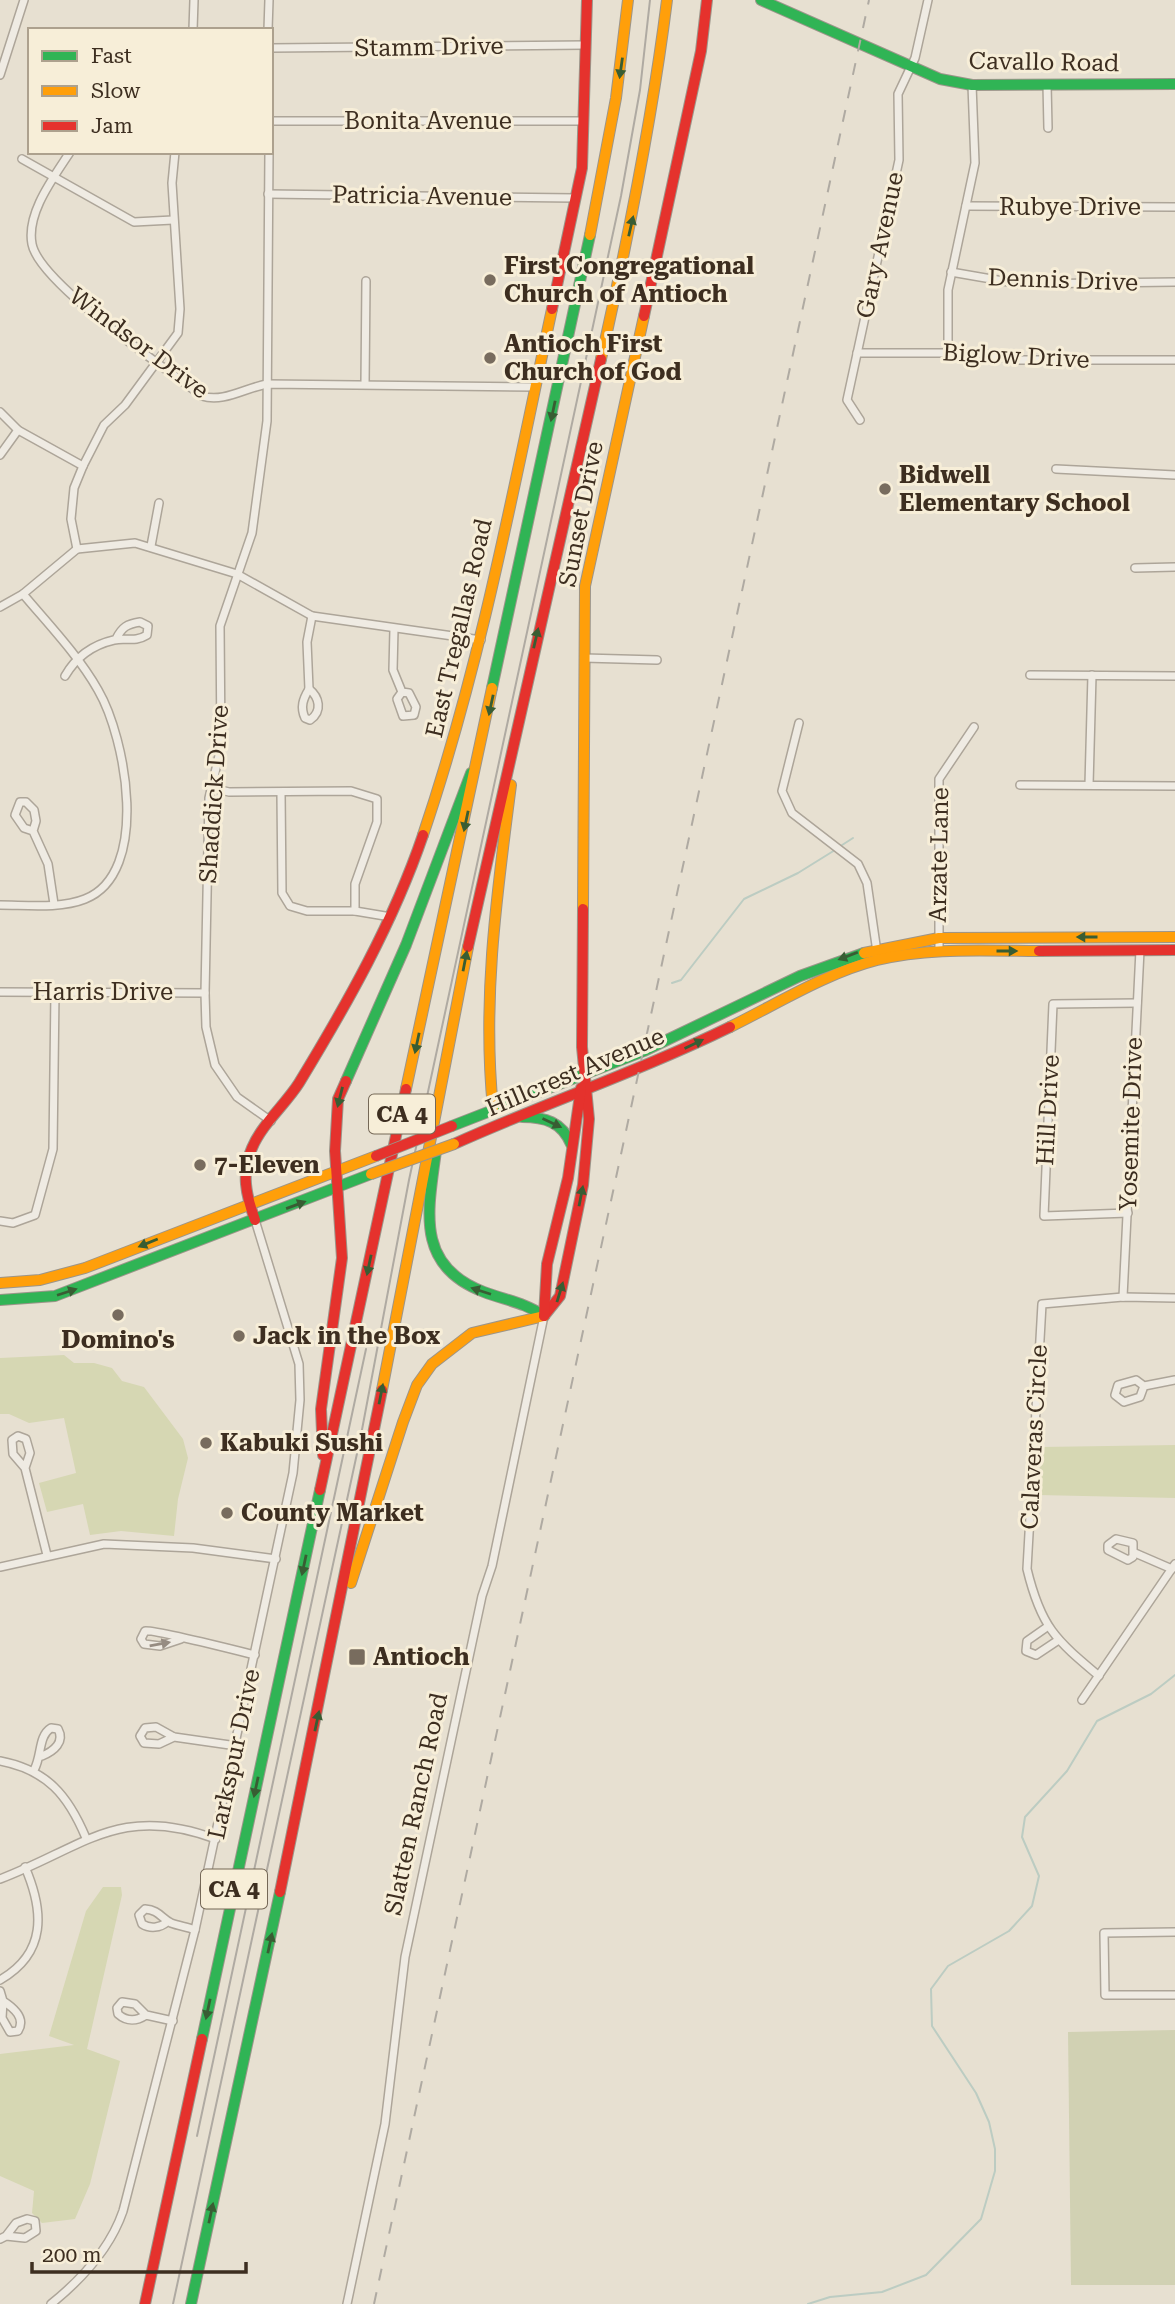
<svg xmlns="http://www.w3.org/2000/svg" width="1175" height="2304" viewBox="0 0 1175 2304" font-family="'Roboto Serif',serif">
	<rect width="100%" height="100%" fill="#e7e0d1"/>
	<!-- green -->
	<g fill="#d6d7b3">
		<path d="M64,1355l10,8h20l18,5 10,13 22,6 39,52 5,19 -10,41 -4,37 -53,-5 -31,4 -7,-31 -36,8 -8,-29 37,-10 -12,-55 -35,5 -20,-9h-9v-56z"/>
		<path d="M1175,1445v53l-137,-3 3,-48z"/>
		<path d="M103,1887h18l1,8 -35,154 33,12 -30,123 -15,35 -33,4 -10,-10 2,-22 -34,-15v-122l74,-9 -25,-9 37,-125z"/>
	</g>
	<!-- cemetery -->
	<path fill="#d1d1b3" d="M1175,2030v255h-104l-3,-253z"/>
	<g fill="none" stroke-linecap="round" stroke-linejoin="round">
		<!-- stream -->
		<g stroke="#bcccc2" stroke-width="2">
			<path d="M839,847l14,-9"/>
			<path d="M672,983l9,-3 63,-81 54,-26 37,-23"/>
			<path d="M808,2304l22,-7 52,-5 44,-17 55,-56 14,-48v-22l-6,-27 -13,-29 -44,-67 -1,-37 17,-23 61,-35 23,-25 7,-30 -17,-39 3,-20 42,-46 30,-50 54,-27 24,-19"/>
		</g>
		<!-- street casing -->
		<g stroke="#ada599" stroke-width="10">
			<g id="street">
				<path d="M193,30l1,-30"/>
				<path d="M268,30l1,-30"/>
				<path d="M271,48l315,-3"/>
				<path d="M0,75l24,-75"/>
				<path d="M1047,84l1,44"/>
				<path d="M271,121h313"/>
				<path d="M70,152c-16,25 -44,61 -38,92 7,39 135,125 170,152 21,7 43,-8 65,-12l268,3"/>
				<path d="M269,152l-2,269 -15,112 -32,93 1,121 -12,51 -4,195 1,34 9,38 22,32 34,24"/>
				<path d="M22,159l112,63 39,-2"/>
				<path d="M268,194l307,4"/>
				<path d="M966,206l209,1"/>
				<path d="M951,272l69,12 155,-2"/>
				<path d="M857,353h124l34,7h160"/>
				<path d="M948,353v-63l27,-127 -3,-78"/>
				<path d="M365,384l1,-103"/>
				<path d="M0,412l18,18 65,36"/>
				<path d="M860,420l-13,-20 52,-240 -1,-66 17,-36 13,-58"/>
				<path d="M0,455l18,-25"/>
				<path d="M1056,469l119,6"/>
				<path d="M151,546l8,-43"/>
				<path d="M77,549l-6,-30 3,-31 9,-22 21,-41 21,-20 53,-72 2,-24 -8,-126 3,-31"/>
				<path d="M1135,568l40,-1"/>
				<path d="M0,607l23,-13 54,-45 58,-6 102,31 75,42 169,24"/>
				<path d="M394,629l-1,41 9,22 7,1 7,14 -2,8 -11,1 -6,-17 5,-7"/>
				<path d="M584,658l73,2"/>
				<path d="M1030,675l145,1"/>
				<path d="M65,676c11,-19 27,-31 49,-36 13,-3 20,3 33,-5l1,-9 -8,-4c-13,2 -18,5 -24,17"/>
				<path d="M309,689c10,8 14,22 1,31l-5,-2c-5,-11 -2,-19 4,-29z"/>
				<path d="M309,689l-2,-47 5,-26"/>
				<path d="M799,723l-17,68 10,22 66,51 9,19 10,69"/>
				<path d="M1020,785l155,1"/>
				<path d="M1089,785l3,-110"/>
				<path d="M212,788l17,4 122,-1 26,8v23l-22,62v27"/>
				<path d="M281,793l1,100 8,13 17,5h48l36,6"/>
				<path d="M33,831l-9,-3 -9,-13 5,-13h6l8,8 2,11 -3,10 15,33 6,40"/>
				<path d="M0,905c26,0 60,4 85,-6 66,-26 41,-161 13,-209 -20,-35 -49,-65 -75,-96"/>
				<path d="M939,951v-172l35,-52"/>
				<path d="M0,992l205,1"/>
				<path d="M1128,1213l-84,3 9,-212 84,-1"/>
				<path d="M0,1221l13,2 22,-8 18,-66 2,-157"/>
				<path d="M1123,1297l17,-347"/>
				<path d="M1144,1386l-4,11 -16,5 -9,-7 3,-10 18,-5 8,6 31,-6"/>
				<path d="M25,1468l5,-15 -4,-14 -8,-3 -6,4 1,14 12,14 22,87"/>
				<path d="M1116,1539l17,4v14l-5,3 -20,-10v-5z"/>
				<path d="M1135,1553l37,16"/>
				<path d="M0,1567l104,-23 89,4 83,11"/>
				<path d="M1047,1627l-20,14 -1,10 10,4 21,-14"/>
				<path d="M181,1639l-21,7 -16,-2 -3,-5 4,-8c7,-2 94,20 110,24"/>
				<path d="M1099,1676c-44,-37 -58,-49 -72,-107l15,-265 81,-7 52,1"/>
				<path d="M1082,1700l93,-136"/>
				<path d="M174,1737l-15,7 -15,-1 -4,-7 5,-8 11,-1 18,10 63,9"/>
				<path d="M0,1761c47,9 68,34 86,77"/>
				<path d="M34,1770c8,-14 4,-34 17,-42l7,1c7,13 -4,22 -16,27"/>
				<path d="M0,1879c84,-32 120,-76 216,-40"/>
				<path d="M167,1922c-7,6 -17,7 -25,2l-3,-9 6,-6c14,1 16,9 26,14 8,3 17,4 24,7"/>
				<path d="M1175,1932l-71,1 1,62h70"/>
				<path d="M0,1980c47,-27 44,-69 25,-113"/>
				<path d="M0,1991l3,10 -1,17 8,14 8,-1c8,-13 -4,-23 -15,-30"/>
				<path d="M146,2015c-9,6 -19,7 -28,-1l-1,-6 5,-6 13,2 11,11 27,6"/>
				<path d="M0,2239l6,-3 19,2 11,-7 -1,-10 -8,-2 -11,4 -10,13"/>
				<path d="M51,2304c31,-25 59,-55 72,-93l72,-281 98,-457 7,-73 -1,-36 -44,-144"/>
				<path d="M347,2304l38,-180 20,-167 77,-361 10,-30 52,-250"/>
			</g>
		</g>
		<!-- fast casing -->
		<g stroke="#9c958a" stroke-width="12">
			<g id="fast">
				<path d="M761,0l179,79 32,6 203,-1"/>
				<path d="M492,688l98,-453"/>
				<path d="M346,1081l60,-136 65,-172"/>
				<path d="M522,1117c23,0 40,5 49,27"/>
				<path d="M452,1126l192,-75 156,-75 64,-23"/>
				<path d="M436,1151c-8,60 -21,115 48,141 21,8 42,11 60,24"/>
				<path d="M0,1300l55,-4 316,-122"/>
				<path d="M202,2039l118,-549"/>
				<path d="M191,2304l89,-412"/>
			</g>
		</g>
		<!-- slow casing -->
		<g stroke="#9c958a" stroke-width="12">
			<g id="slow">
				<path d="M590,235l26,-137 12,-98"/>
				<path d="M601,359c27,-120 51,-238 66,-359"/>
				<path d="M423,835c58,-171 91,-349 129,-526"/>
				<path d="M583,909l2,-323 59,-270"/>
				<path d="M864,953l75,-15 236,-1"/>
				<path d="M730,1027c47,-23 96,-54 147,-67 53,-13 108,-9 162,-9"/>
				<path d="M406,1089l86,-401"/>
				<path d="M493,1108c-11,-109 4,-215 18,-323"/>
				<path d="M0,1283l40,-3 45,-12 291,-112"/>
				<path d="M382,1390l86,-443"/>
				<path d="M351,1583l52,-161 14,-37 15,-21 40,-31 72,-17"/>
			</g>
		</g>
		<!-- jam casing -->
		<g stroke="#9c958a" stroke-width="12">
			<g id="jam">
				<path d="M552,309l30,-141 5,-168"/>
				<path d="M644,316l57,-265 6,-51"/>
				<path d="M468,947l133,-588"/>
				<path d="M1039,951l136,-1"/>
				<path d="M454,1144c91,-41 186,-73 276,-117"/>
				<path d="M255,1220c-9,-25 -14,-47 -3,-72 10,-24 33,-43 47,-65 48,-79 94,-160 124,-248"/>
				<path d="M544,1316l16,-20 23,-111 6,-66 -7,-72 1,-138"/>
				<path d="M544,1316l3,-52 21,-86 13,-90"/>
				<path d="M323,1455l-2,-46 21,-151 -7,-107 3,-52 8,-18"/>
				<path d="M320,1490l86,-401"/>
				<path d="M280,1892l102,-502"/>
				<path d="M145,2304l57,-265"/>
			</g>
		</g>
		<!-- street -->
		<use href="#street" stroke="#efebe3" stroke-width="7"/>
		<!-- fast -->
		<use href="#fast" stroke="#30b455" stroke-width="10"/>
		<!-- slow -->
		<use href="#slow" stroke="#ff9f0a" stroke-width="10"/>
		<!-- jam -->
		<use href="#jam" stroke="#e5322d" stroke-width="10"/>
		<!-- tram -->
		<g stroke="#afaaa2" stroke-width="2">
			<path d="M197,2136l169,-787"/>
			<path d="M173,2304l188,-869 48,-255 212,-984 19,-106 10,-90"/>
		</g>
		<!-- rail -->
		<path stroke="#afaaa2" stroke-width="2" stroke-dasharray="12 12" stroke-linecap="butt" d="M374,2304l495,-2304"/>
		<!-- slow-bridge casing -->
		<g stroke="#9c958a" stroke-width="12" stroke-linecap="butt">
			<path id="slow-bridge" d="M371,1174l83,-30"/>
		</g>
		<!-- jam-bridge casing -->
		<g stroke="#9c958a" stroke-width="12" stroke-linecap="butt">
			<path id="jam-bridge" d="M376,1156l76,-30"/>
		</g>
		<!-- slow-bridge -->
		<use href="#slow-bridge" stroke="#ff9f0a" stroke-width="10"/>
		<!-- jam-bridge -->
		<use href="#jam-bridge" stroke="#e5322d" stroke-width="10"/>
	</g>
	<!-- one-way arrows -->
	<defs><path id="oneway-solid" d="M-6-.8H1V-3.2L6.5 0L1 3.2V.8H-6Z" transform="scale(1.75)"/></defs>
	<g fill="#385d33">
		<use href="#oneway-solid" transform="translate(621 68) rotate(98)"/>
		<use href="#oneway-solid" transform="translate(631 226) rotate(-77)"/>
		<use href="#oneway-solid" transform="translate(553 411) rotate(102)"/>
		<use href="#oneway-solid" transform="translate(536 638) rotate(-77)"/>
		<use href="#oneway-solid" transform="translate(491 705) rotate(102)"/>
		<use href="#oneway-solid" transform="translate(466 821) rotate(102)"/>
		<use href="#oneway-solid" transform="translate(1087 937) rotate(180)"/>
		<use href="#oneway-solid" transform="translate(1007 951)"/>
		<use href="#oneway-solid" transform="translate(848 956) rotate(159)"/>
		<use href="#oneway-solid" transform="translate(465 961) rotate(-79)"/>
		<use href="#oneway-solid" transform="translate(417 1043) rotate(102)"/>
		<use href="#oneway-solid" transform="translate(694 1044) rotate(-26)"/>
		<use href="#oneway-solid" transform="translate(340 1097) rotate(104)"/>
		<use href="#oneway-solid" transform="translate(552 1123) rotate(25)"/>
		<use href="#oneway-solid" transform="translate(581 1196) rotate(-79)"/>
		<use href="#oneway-solid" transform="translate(296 1205) rotate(-20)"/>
		<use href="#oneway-solid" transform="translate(148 1243) rotate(158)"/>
		<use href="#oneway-solid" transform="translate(369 1265) rotate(102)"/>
		<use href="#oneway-solid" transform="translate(481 1291) rotate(-162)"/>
		<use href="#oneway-solid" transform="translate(67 1292) rotate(-18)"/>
		<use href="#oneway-solid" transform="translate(560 1292) rotate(-73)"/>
		<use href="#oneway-solid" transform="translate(381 1394) rotate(-79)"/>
		<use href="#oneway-solid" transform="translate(304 1565) rotate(102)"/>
		<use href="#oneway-solid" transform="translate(317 1721) rotate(-78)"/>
		<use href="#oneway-solid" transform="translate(256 1787) rotate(102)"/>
		<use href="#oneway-solid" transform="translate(270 1943) rotate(-78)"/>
		<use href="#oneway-solid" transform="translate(208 2009) rotate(102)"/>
		<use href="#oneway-solid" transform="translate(211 2213) rotate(-78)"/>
	</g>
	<use fill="#968c82" href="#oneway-solid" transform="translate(160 1644) rotate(-10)"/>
	<!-- markers -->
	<g fill="#786c5e" stroke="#f7eed8" stroke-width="2.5">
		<circle cx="490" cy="280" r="7"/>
		<circle cx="490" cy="358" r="7"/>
		<circle cx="885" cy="489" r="7"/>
		<circle cx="200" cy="1165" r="7"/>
		<circle cx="118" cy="1315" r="7"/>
		<circle cx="239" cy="1336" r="7"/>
		<circle cx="206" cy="1443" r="7"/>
		<circle cx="227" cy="1513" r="7"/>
		<rect x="348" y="1648" width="18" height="18" rx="3.5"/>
	</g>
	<g text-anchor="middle" stroke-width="6" stroke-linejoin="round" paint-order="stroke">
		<!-- shield labels -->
		<g fill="#f7eed8" stroke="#756857" stroke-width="2">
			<rect x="369" y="1094.5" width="66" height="39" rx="5"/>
			<rect x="201" y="1869.5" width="66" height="39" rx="5"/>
		</g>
		<g font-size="23" font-weight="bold" fill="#3d2e20">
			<text x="402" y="1122">CA 4</text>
			<text x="234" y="1897">CA 4</text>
		</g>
		<!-- street labels -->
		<g font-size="24" fill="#3d2e20" stroke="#f7eed8">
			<text transform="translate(429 47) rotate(-1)" y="8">Stamm Drive</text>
			<text transform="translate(1044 62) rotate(1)" y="8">Cavallo Road</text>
			<text x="428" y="129">Bonita Avenue</text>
			<text transform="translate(422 196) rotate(1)" y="8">Patricia Avenue</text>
			<text x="1070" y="215">Rubye Drive</text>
			<text transform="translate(880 245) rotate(-78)" y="8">Gary Avenue</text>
			<text transform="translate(1063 280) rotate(2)" y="8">Dennis Drive</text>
			<text transform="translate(139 343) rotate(37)" y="8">Windsor Drive</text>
			<text transform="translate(1016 356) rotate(3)" y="8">Biglow Drive</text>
			<text transform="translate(581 514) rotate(-79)" y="8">Sunset Drive</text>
			<text transform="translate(459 628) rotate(-77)" y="8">East Tregallas Road</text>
			<text transform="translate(214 794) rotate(-86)" y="8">Shaddick Drive</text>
			<text transform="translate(939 855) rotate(-89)" y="8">Arzate Lane</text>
			<text x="103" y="1000">Harris Drive</text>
			<text transform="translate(575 1072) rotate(-23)" y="8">Hillcrest Avenue</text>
			<text transform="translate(1048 1110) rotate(-87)" y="8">Hill Drive</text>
			<text transform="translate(1131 1124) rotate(-88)" y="8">Yosemite Drive</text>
			<text transform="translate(1034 1437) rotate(-87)" y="8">Calaveras Circle</text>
			<text transform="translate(234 1754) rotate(-78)" y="8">Larkspur Drive</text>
			<text transform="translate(416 1804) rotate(-78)" y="8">Slatten Ranch Road</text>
		</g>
		<!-- poi labels -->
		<g font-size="24" font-weight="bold" fill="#3d2e20" stroke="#f7eed8" text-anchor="start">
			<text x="504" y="274">First Congregational<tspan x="504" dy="28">Church of Antioch</tspan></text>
			<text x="504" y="352">Antioch First<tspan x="504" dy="28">Church of God</tspan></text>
			<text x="899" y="483">Bidwell<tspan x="899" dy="28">Elementary School</tspan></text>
			<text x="214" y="1173">7-Eleven</text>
			<text x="253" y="1344">Jack in the Box</text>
			<text x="118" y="1348" text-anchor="middle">Domino's</text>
			<text x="220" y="1451">Kabuki Sushi</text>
			<text x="241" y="1521">County Market</text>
			<text x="373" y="1665">Antioch</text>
		</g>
	</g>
	<!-- legend -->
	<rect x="28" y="28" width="245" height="126" fill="#f7eed8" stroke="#ada18e" stroke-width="2"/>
	<rect x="42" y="51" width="35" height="10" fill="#30b455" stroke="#ada18e" stroke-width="2"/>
	<text x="91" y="63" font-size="21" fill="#3d2e20">Fast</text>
	<rect x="42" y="86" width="35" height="10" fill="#ff9f0a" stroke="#ada18e" stroke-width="2"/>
	<text x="91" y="98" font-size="21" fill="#3d2e20">Slow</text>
	<rect x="42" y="121" width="35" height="10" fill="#e5322d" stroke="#ada18e" stroke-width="2"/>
	<text x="91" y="133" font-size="21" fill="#3d2e20">Jam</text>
	<!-- scale -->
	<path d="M32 2262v10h214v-10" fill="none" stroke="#3d2e20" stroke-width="3.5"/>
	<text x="42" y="2262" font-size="21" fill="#3d2e20" stroke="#f7eed8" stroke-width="5" paint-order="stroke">200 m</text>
</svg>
